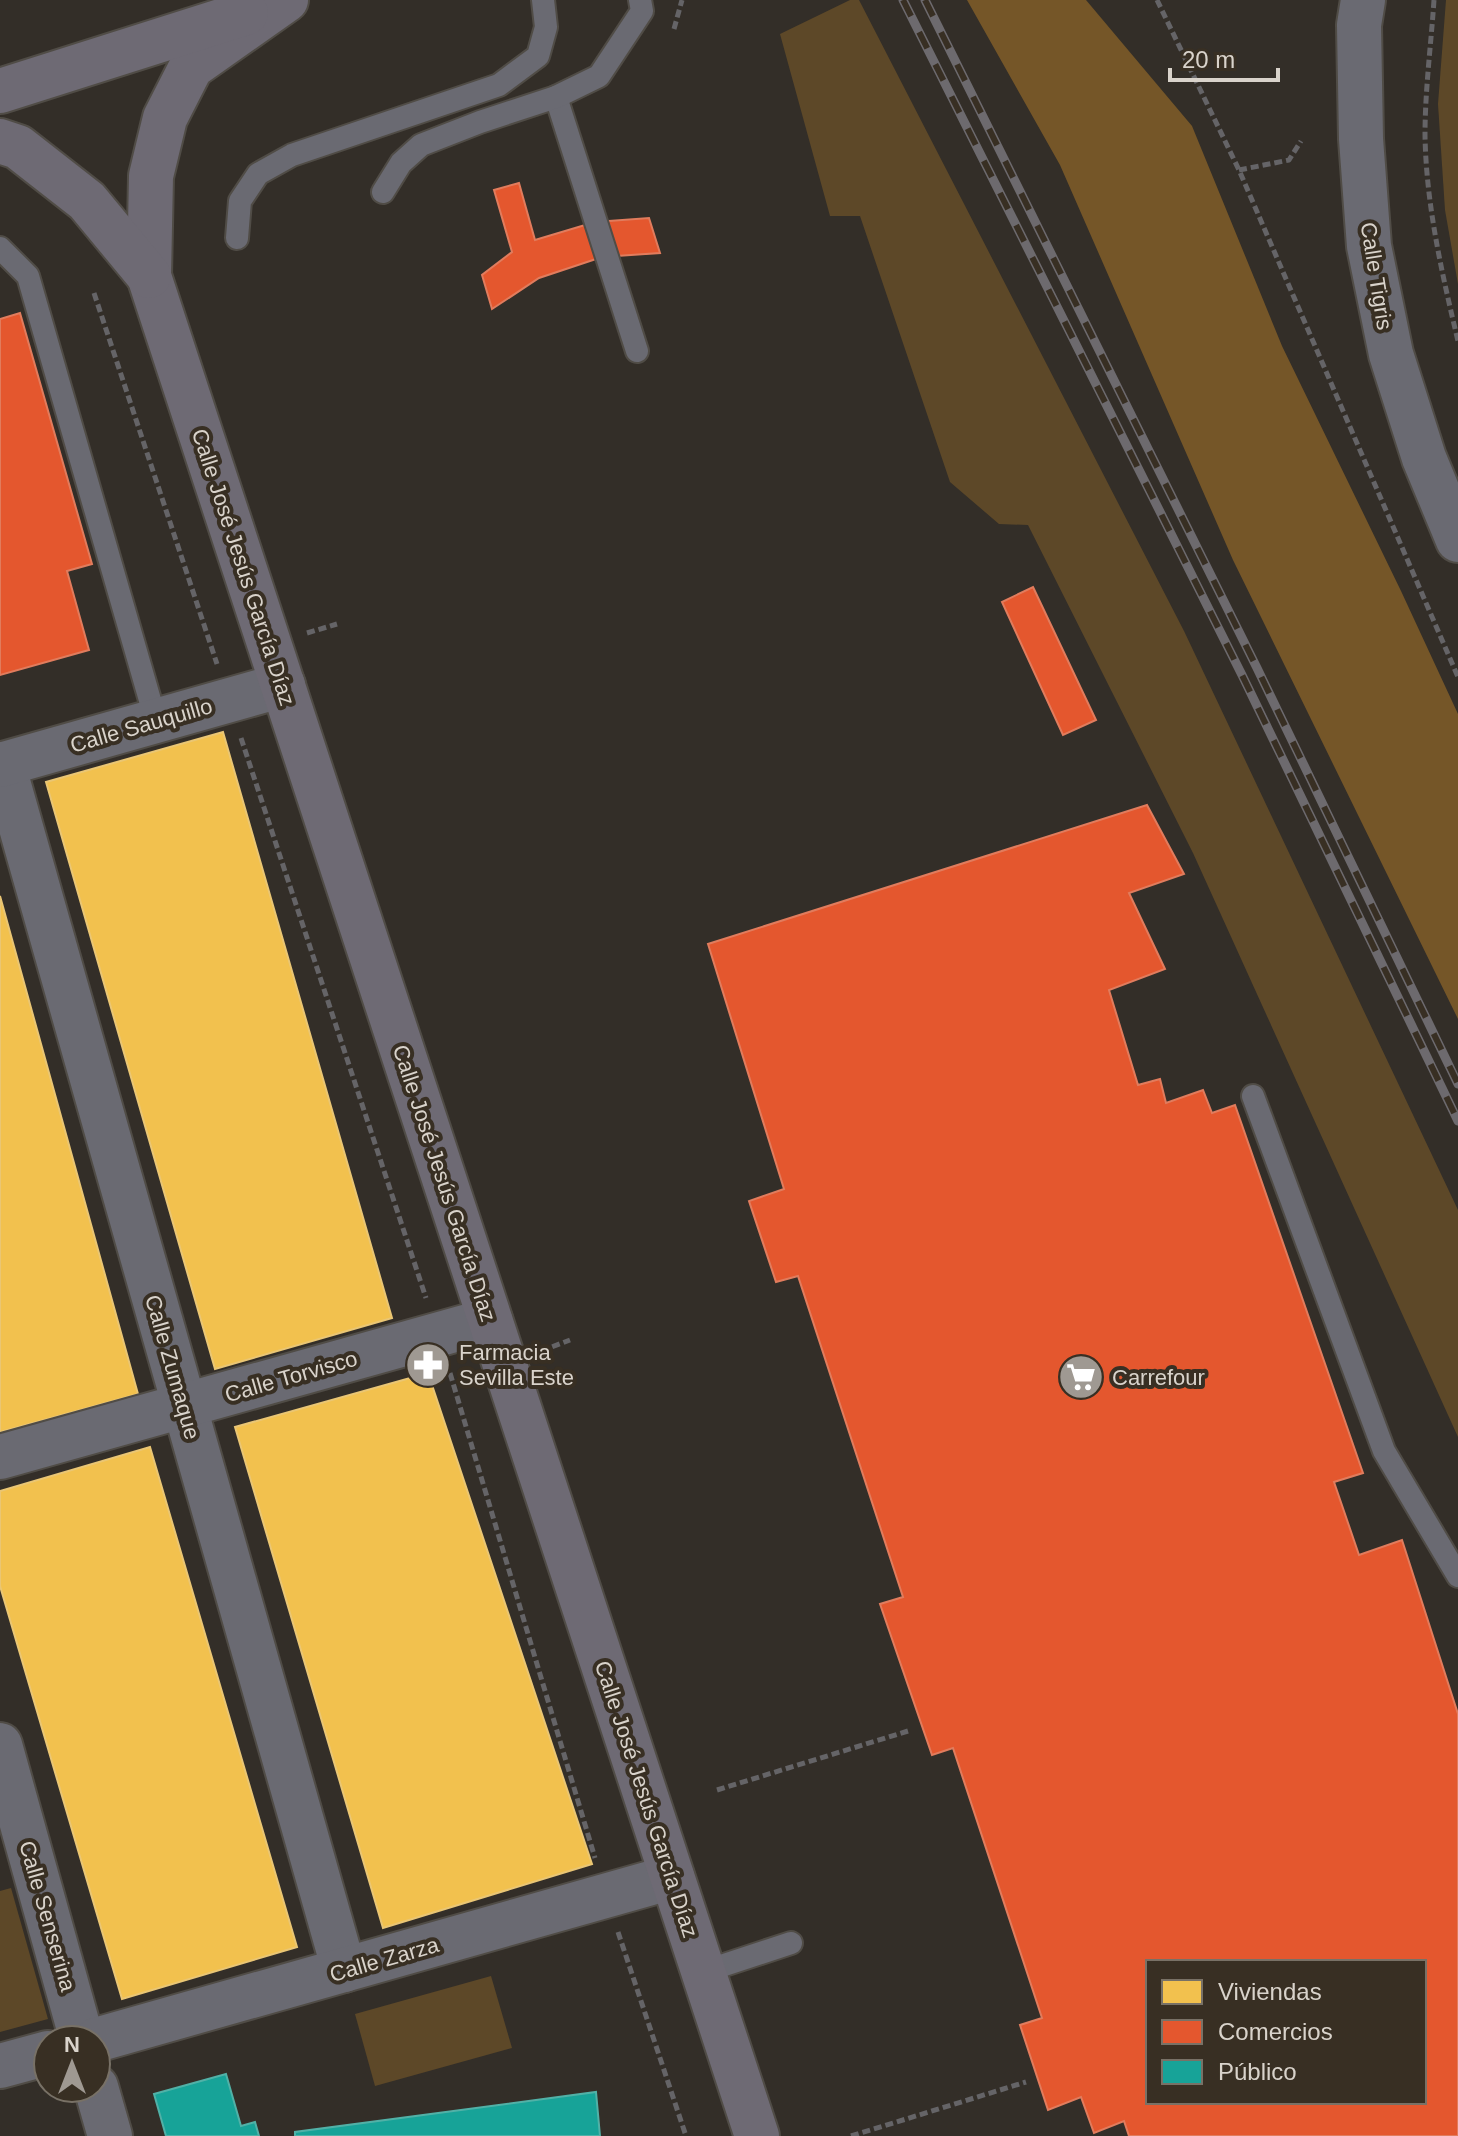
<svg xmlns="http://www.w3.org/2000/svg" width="1458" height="2136" viewBox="0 0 1458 2136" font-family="Arial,sans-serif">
	<rect width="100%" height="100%" fill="#332e28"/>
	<!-- green -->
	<g fill="#5d4828">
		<path d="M850,0h9l325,631 274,579v227l-265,-584 -165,-328 -29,-1 -49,-42 -90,-266h-30l-50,-182z"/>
		<path d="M1446,0h12v284l-13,-74 -7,-106z"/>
		<path d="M11,1888l37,131 -48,13v-141z"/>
		<path d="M491,1976l21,72 -137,38 -20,-72z"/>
	</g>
	<!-- forest -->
	<path fill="#755628" d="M967,0h119l106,126 90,220 119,245 57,123v305l-225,-459 -173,-395z"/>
	<!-- homes -->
	<g fill="#f2c14e" stroke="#eac674" stroke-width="2">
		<path d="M223,732l169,586 -177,51 -169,-587z"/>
		<path d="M0,896l138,498 -138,38z"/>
		<path d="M428,1373l164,491 -209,64 -148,-501z"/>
		<path d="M150,1447l147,500 -175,52 -122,-413v-95z"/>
	</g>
	<!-- shops -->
	<g fill="#e4572e" stroke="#e17c5d" stroke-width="2" fill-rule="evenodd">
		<path d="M519,183l16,57 60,-18 54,-4 11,35 -58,4 -63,21 -47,31 -10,-34 30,-23 -18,-62z"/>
		<path d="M20,313l72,251 -25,7 22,79 -89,25v-356z"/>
		<path d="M1033,587l63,133 -33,15 -61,-133z"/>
		<path d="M1147,805l37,69 -55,19 36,76 -56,21 29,95 22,-6 6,24 37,-13 9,23 23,-8 128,368 -29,9 25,73 43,-15 56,174v422h-329l-5,-15 -30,12 -13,-36 -33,13 -28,-85 22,-7 -89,-270 -21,7 -52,-151 23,-7 -105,-321 -22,6 -27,-81 35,-12 -76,-245zM1148,1962h276v140h-276z"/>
	</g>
	<!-- public -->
	<g fill="#17a398" stroke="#51b1a7" stroke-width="2">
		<path d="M226,2074l15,52 14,-4 4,14h-93l-12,-42z"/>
		<path d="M596,2092l4,44h-305v-4z"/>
	</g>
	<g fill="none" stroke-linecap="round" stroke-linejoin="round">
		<!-- lane casing -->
		<g stroke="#504c46" stroke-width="26">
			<g id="lane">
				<path d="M556,97l81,254"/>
				<path d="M383,192l18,-29 20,-18 59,-23 76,-25 43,-21 43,-65 -2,-11"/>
				<path d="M237,238l3,-37 18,-27 34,-19 207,-70 39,-29 8,-29 -3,-27"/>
				<path d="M0,248l28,28 128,445"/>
				<path d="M1253,1096l131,355 74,125"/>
				<path d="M703,1972l88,-29"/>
			</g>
		</g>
		<!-- street casing -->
		<g stroke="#504c46" stroke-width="48">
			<g id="street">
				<path d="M1363,0l-4,25 2,114 8,107 22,108 33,104 34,82"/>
				<path d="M3,764l341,1206"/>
				<path d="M0,765l283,-80"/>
				<path d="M0,1457l490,-137"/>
				<path d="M0,1745l82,295"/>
				<path d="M96,2040l576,-163"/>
				<path d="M0,2066l48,-13"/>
				<path d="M96,2087l14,49"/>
			</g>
		</g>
		<!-- secondary casing -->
		<g stroke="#504c46" stroke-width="48">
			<g id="secondary">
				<path d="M286,0l-95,67 -26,51 -14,58 -2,100 608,1860"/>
				<path d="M0,91l246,-78"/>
				<path d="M0,141l18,6 69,54 62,75"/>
			</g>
		</g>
		<!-- path -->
		<g stroke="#656467" stroke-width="5" stroke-dasharray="8 4" stroke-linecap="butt">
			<path d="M1157,0l82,170 219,507"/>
			<path d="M1434,0c-3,45 -9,90 -9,135 1,69 17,139 33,206"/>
			<path d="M674,29l8,-29"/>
			<path d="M1239,170l50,-10 12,-19"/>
			<path d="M94,293l123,371"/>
			<path d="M307,633l30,-9"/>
			<path d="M241,738l185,560"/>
			<path d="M541,1351l29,-11"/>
			<path d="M450,1373l145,485"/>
			<path d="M717,1790l191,-59"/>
			<path d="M618,1932l68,204"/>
			<path d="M851,2136l175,-54"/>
		</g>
		<!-- lane -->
		<use href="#lane" stroke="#6a6a72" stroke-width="22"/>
		<!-- street -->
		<use href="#street" stroke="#6a6a72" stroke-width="44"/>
		<!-- secondary -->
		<use href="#secondary" stroke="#6e6a74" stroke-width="44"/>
		<!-- rail casing -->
		<g stroke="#6d6a6e" stroke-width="9">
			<g id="rail">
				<path d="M903,0l339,675 216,446"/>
				<path d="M925,0l332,668 201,416"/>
			</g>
		</g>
		<!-- rail -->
		<use href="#rail" stroke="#382f23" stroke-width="6" stroke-dasharray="18" stroke-linecap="butt"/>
	</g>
	<!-- icons -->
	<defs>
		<g id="pharmacy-disc" transform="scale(2.3)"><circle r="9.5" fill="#9f9992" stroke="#382f23"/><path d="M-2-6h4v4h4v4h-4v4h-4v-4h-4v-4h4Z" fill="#fff"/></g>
		<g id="supermarket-disc" transform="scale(2.3)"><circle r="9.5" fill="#9f9992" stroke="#382f23"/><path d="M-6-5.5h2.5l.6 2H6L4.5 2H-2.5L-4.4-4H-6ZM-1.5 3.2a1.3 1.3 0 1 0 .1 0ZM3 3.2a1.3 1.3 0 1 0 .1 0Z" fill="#fff"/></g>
	</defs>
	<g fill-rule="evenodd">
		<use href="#pharmacy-disc" x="428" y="1365"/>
		<use href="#supermarket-disc" x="1081" y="1377"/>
	</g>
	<g text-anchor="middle" stroke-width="8" stroke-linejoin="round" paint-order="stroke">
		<!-- street labels -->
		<g font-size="22" fill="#d9d3cb" stroke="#382f23">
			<text transform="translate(1377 276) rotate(81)" y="8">Calle Tigris</text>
			<text transform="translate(244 567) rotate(72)" y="8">Calle José Jesús García Díaz</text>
			<text transform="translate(141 725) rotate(-16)" y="8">Calle Sauquillo</text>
			<text transform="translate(445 1183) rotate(72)" y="8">Calle José Jesús García Díaz</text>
			<text transform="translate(173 1367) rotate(74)" y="8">Calle Zumaque</text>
			<text transform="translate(291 1376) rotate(-16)" y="8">Calle Torvisco</text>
			<text transform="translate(647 1799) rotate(72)" y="8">Calle José Jesús García Díaz</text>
			<text transform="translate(48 1916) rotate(74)" y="8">Calle Senserina</text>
			<text transform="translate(384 1959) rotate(-16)" y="8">Calle Zarza</text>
		</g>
		<!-- poi labels -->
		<g font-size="22" fill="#d9d3cb" stroke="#382f23" text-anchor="start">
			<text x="459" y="1360">Farmacia<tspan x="459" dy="25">Sevilla Este</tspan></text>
			<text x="1112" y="1385">Carrefour</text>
		</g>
	</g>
	<!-- legend -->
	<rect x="1146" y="1960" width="280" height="144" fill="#382f23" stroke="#787166" stroke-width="2"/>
	<rect x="1162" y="1980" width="40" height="24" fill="#f2c14e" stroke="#787166" stroke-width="2"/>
	<text x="1218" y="2000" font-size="24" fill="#d9d3cb">Viviendas</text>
	<rect x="1162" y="2020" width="40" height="24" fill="#e4572e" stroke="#787166" stroke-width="2"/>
	<text x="1218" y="2040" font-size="24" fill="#d9d3cb">Comercios</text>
	<rect x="1162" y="2060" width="40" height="24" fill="#17a398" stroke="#787166" stroke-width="2"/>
	<text x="1218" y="2080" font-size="24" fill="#d9d3cb">Público</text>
	<!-- north arrow -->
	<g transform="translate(72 2064)"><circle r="38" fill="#382f23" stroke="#787166" stroke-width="2"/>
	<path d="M0-6L14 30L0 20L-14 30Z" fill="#9f9992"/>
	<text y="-12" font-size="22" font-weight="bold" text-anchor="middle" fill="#d9d3cb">N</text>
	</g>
	<!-- scale -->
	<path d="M1170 68v12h108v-12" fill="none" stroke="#d9d3cb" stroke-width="4"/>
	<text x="1182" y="68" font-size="24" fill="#d9d3cb" stroke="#382f23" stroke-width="6" paint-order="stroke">20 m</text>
</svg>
